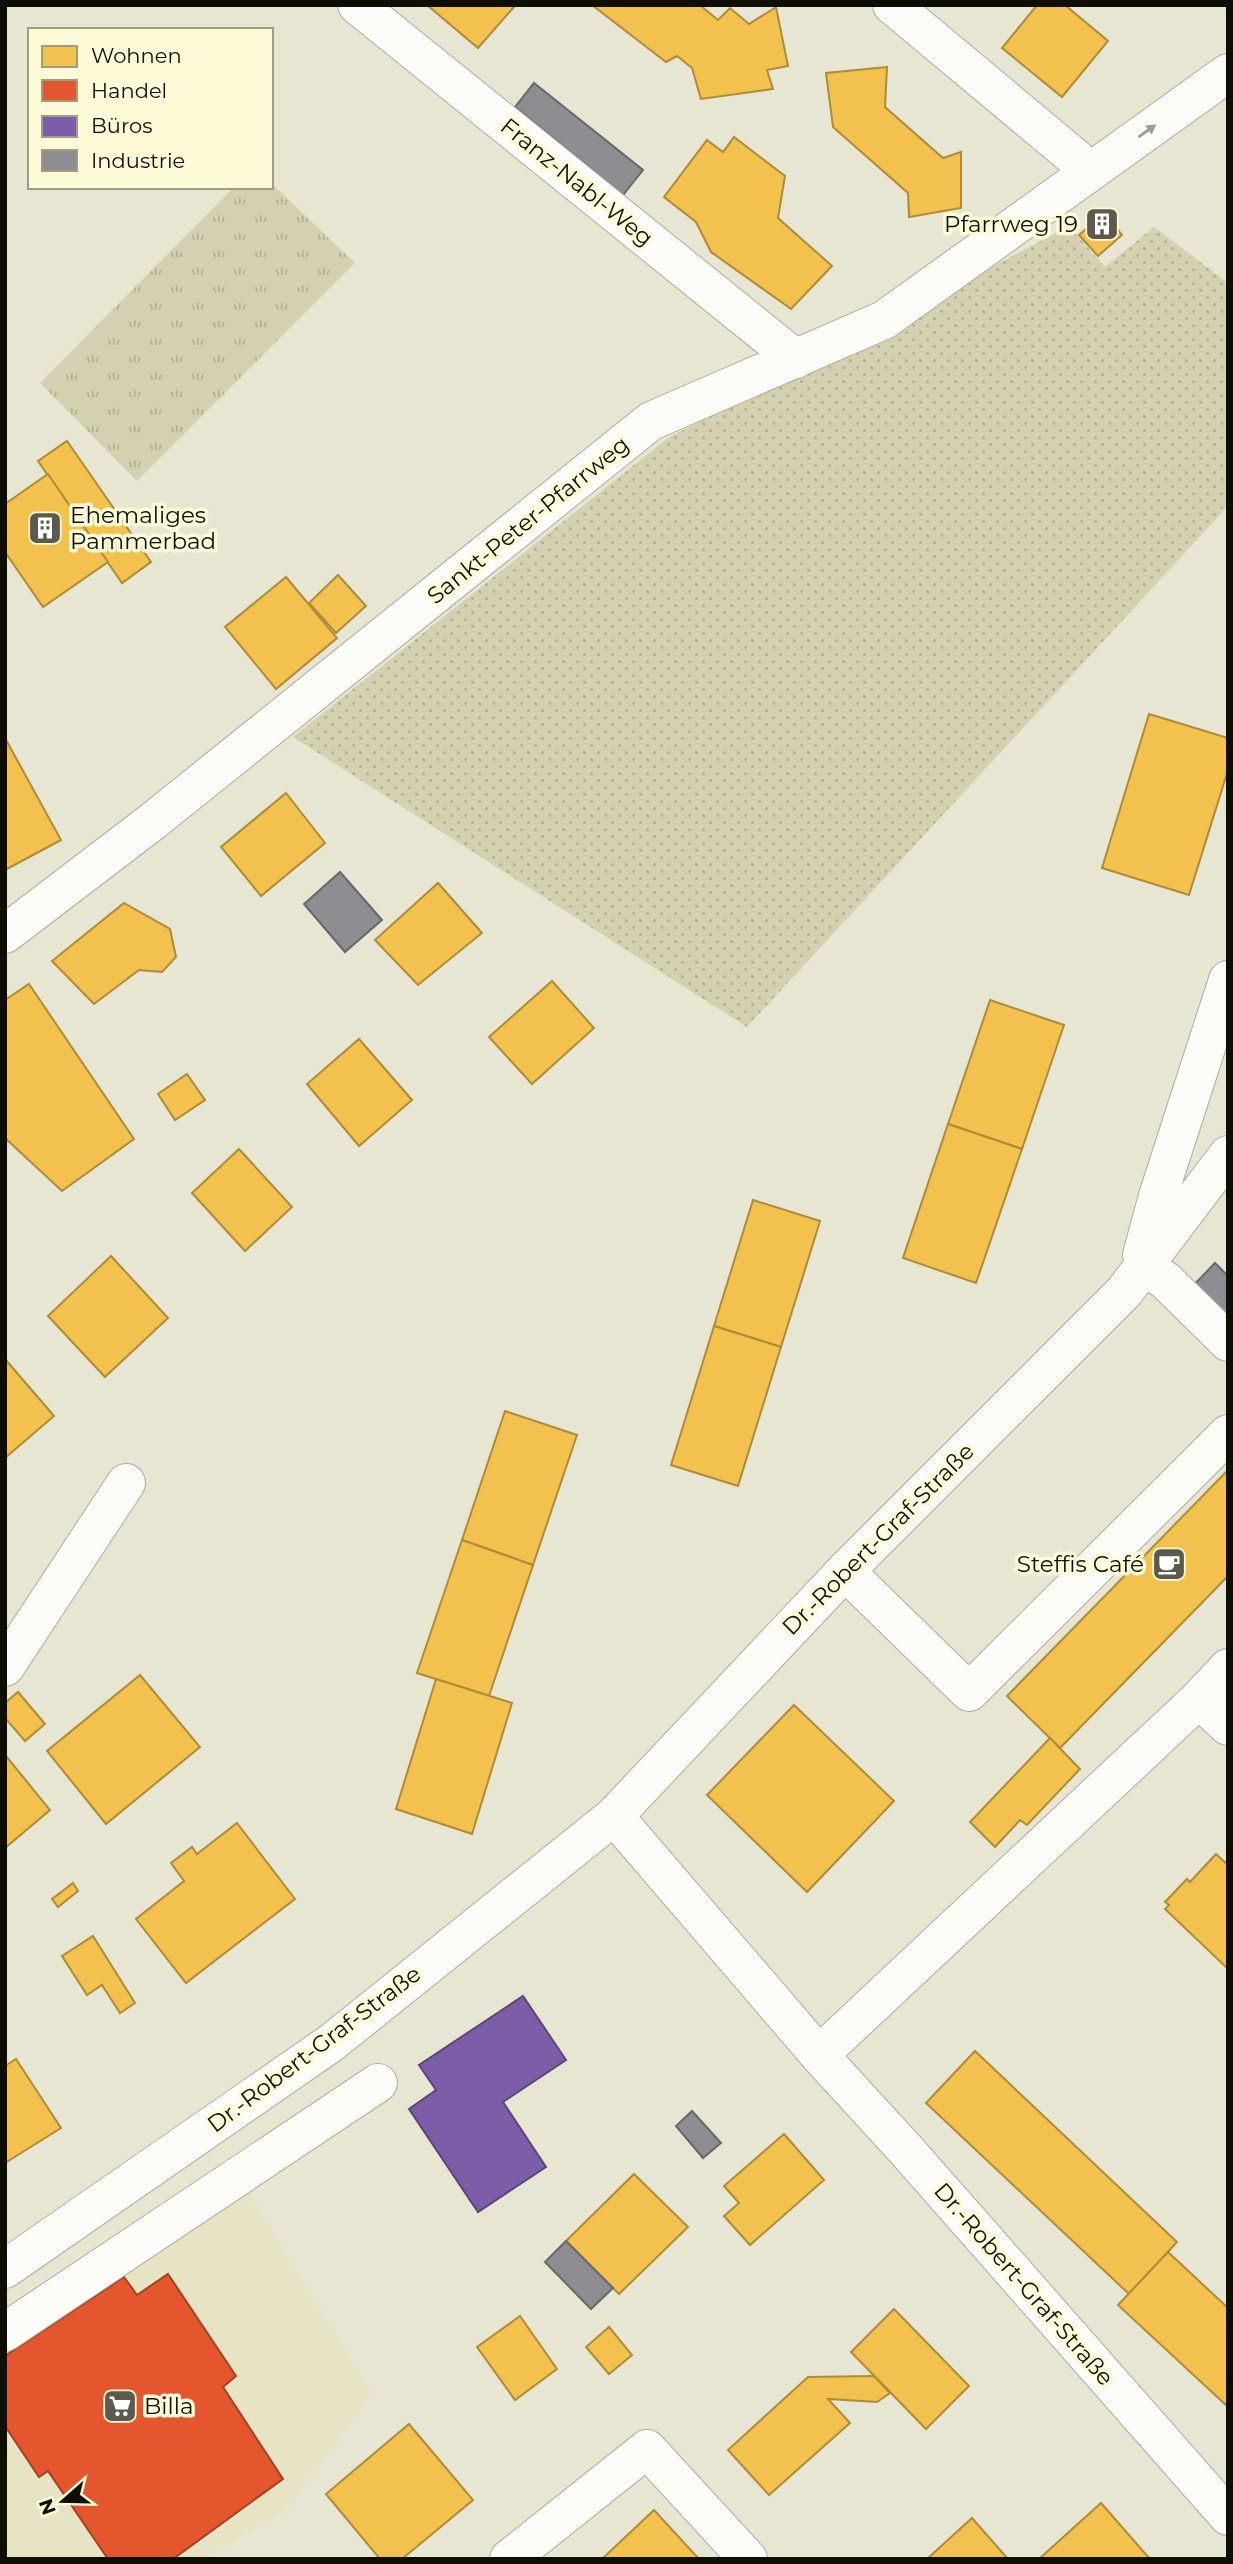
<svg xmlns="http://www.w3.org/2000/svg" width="1233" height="2564" viewBox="0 0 1233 2564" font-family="Montserrat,sans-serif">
	<defs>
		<pattern id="grass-tufts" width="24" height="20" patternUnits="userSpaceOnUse" patternTransform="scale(1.75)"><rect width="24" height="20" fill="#d3d1af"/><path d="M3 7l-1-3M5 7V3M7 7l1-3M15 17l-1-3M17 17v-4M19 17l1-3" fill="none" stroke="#b4b295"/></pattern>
		<pattern id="garden-dots" width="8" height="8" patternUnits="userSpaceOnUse" patternTransform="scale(1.75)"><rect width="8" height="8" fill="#d3d1af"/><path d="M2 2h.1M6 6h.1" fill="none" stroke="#b4b295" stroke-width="1.8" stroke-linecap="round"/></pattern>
	</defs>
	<rect width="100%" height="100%" fill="#e7e6d3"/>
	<!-- built -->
	<path fill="#e7e4c5" d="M244,2184l128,210 -85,116 -82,49h-200v-210z"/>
	<!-- grass -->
	<path fill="url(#grass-tufts)" d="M271,183l84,80 -218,218 -97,-98 194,-196h37z"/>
	<!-- garden -->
	<path fill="url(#garden-dots)" d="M1069,226l36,41 49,-40 74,56v223l-481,521 -454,-290 375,-299z"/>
	<!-- homes -->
	<g fill="#f2c14e" stroke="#ae8b38" stroke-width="2">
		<path d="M427,5h83l4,2 -36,41z"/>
		<path d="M592,5h108l18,15 12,-12 19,16 27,-17 12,59 -21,4 6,19 -72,10 -9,-31 -15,-12 -11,6z"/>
		<path d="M1037,5h28l43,36 -46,56 -60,-49z"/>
		<path d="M887,67l-2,40 58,51 18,-6v56l-52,9 -1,-24 -75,-66 -7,-54z"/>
		<path d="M734,137l51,39 -7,42 54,48 -41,43 -80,-57 -15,-30 -32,-25 43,-57 16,12z"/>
		<path d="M1104,213l18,22 -24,21 -19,-21z"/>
		<path d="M67,441l84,121 -29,21 -84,-122z"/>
		<path d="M48,474l60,88 -65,45 -38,-55v-48z"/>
		<path d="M338,575l28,31 -30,27 -27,-30z"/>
		<path d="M286,577l51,61 -61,51 -51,-62z"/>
		<path d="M1149,714l79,24v32l-39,125 -87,-27z"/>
		<path d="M5,738l56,102 -56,30z"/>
		<path d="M286,793l39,50 -64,53 -40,-49z"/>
		<path d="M438,883l44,50 -64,52 -43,-45z"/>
		<path d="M124,903l46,26 6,28 -14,15 -23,-2 -45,34 -42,-43z"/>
		<path d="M552,981l42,47 -62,56 -43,-47z"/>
		<path d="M29,984l105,155 -72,52 -57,-53v-138z"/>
		<path d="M990,1000l74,25 -42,124 -74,-25z"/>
		<path d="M359,1039l53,61 -53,46 -52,-62z"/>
		<path d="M187,1074l18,26 -30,20 -17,-26z"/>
		<path d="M948,1124l74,25 -46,134 -73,-25z"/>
		<path d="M239,1149l53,58 -47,44 -53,-58z"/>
		<path d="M753,1200l67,21 -39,126 -67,-21z"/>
		<path d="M111,1256l57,62 -63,59 -57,-61z"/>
		<path d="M714,1326l67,21 -43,139 -67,-21z"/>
		<path d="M5,1359l49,57 -49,42z"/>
		<path d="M505,1411l72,24 -44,130 -71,-25z"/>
		<path d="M1228,1470v106l-168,172 -53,-52z"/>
		<path d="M462,1540l71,25 -44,131 -72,-23z"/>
		<path d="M140,1675l60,72 -94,77 -59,-73z"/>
		<path d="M436,1679l76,24 -40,131 -76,-25z"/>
		<path d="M18,1692l27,32 -20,17 -20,-23v-15z"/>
		<path d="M794,1705l100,96 -87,91 -100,-97z"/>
		<path d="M1050,1738l30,31 -53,56 -7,-5 -25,27 -25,-25z"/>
		<path d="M6,1756l44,54 -45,38v-91z"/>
		<path d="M237,1823l58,76 -109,84 -50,-64 48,-38 -13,-18 21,-16 5,7z"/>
		<path d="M1216,1854l12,11v104l-63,-60 4,-4 -4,-3 22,-23 3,3z"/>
		<path d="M73,1883l5,8 -20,16 -6,-8z"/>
		<path d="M93,1936l42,67 -15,10 -18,-28 -15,10 -25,-39z"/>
		<path d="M975,2051l202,191 -48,52 -203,-191z"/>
		<path d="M16,2059l45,69 -56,35v-97z"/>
		<path d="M784,2134l40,46 -74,65 -26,-29 15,-13 -15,-17z"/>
		<path d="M634,2174l54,53 -69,67 -53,-53z"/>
		<path d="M1168,2252l60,56v99l-110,-102z"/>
		<path d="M894,2309l75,77 -43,43 -75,-77z"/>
		<path d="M520,2316l37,53 -42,31 -38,-53z"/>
		<path d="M609,2327l23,28 -23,19 -23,-27z"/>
		<path d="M874,2376l16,17 -13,9 -49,-3 22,24 -81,72 -41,-45 80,-73z"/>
		<path d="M409,2424l64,76 -71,59h-22l-54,-65z"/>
		<path d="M1101,2503l49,56h-111z"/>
		<path d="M654,2510l45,49h-97z"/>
		<path d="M972,2518l36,41h-81z"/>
	</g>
	<!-- shops -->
	<path fill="#e4572e" stroke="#a44121" stroke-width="2" d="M168,2274l68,102 -13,11 60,92 -110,80h-65l-60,-88 -9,6 -34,-51v-70l119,-79 13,18z"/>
	<!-- offices -->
	<path fill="#7b5ea7" stroke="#5b4676" stroke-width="2" d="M523,1996l43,64 -63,42 43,65 -68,45 -69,-103 27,-19 -17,-25z"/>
	<!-- industry -->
	<g fill="#8d8d92" stroke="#676767" stroke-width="2">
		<path d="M534,83l109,87 -20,25 -108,-88z"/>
		<path d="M340,872l42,48 -37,32 -41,-48z"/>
		<path d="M1215,1263l13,13v57l-41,-41z"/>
		<path d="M692,2111l29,32 -18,15 -27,-32z"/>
		<path d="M566,2241l47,47 -22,21 -46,-47z"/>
	</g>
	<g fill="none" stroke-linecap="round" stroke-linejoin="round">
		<!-- minor casing -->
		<g stroke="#aead9f" stroke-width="40">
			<g id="minor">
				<path d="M357,5l439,354"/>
				<path d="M892,5l199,166"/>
				<path d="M5,934l148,-113 498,-400 233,-101 344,-247"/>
				<path d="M1228,980l-70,216 -16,59 4,12 20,14 62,61"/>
				<path d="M845,1571l124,121 259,-258"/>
				<path d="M5,1667l121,-184"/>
				<path d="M1199,1699l29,27"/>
				<path d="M614,1816l205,239 87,95 322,366"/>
				<path d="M819,2055l380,-356 29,-31"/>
				<path d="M5,2269l326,-226 283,-227 231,-245 279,-279 104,-137"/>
				<path d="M5,2332l373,-249"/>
				<path d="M509,2559l138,-110 101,110"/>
			</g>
		</g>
		<!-- minor -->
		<use href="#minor" stroke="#fbfbf8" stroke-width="38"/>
	</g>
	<!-- one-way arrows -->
	<defs><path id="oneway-solid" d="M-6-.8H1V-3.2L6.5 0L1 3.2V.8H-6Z" transform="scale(1.75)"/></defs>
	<use fill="#9d9c96" href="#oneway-solid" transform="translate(1147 131) rotate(-35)"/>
	<!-- icons -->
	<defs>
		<g id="building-square" transform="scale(1.75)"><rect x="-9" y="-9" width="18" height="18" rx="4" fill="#5b5a4c" stroke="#fdfad8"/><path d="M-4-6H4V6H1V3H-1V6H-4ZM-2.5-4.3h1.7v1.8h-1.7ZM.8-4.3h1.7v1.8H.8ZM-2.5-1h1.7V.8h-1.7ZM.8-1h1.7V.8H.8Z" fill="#fff"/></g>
		<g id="cafe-square" transform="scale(1.75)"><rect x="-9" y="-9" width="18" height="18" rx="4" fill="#5b5a4c" stroke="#fdfad8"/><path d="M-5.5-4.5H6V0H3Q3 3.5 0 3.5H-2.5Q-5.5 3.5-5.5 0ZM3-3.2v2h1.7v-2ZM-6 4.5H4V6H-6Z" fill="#fff"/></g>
		<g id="supermarket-square" transform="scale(1.75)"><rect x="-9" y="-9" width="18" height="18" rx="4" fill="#5b5a4c" stroke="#fdfad8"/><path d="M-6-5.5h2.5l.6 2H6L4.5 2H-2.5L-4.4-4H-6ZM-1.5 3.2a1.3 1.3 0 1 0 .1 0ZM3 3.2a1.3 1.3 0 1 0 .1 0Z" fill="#fff"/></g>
	</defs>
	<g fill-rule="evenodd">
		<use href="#building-square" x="1102" y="224"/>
		<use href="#building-square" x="45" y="528"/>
		<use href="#cafe-square" x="1169" y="1564"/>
		<use href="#supermarket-square" x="120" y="2406"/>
	</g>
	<g text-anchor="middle" stroke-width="7" stroke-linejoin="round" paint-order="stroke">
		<!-- street labels -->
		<g font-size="23" fill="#0f0e04" stroke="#fdfad8">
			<text transform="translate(577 182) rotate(39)" y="8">Franz-Nabl-Weg</text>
			<text transform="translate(528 520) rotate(-39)" y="8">Sankt-Peter-Pfarrweg</text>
			<text transform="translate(878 1539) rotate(-45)" y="8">Dr.-Robert-Graf-Straße</text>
			<text transform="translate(314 2049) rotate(-37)" y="8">Dr.-Robert-Graf-Straße</text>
			<text transform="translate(1024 2284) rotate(49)" y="8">Dr.-Robert-Graf-Straße</text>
		</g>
		<!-- poi labels -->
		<g font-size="23" fill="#0f0e04" stroke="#fdfad8" text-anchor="end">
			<text x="1078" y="232">Pfarrweg 19</text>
			<text x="70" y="523" text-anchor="start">Ehemaliges<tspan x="70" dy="26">Pammerbad</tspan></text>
			<text x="1144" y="1572">Steffis Café</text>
			<text x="144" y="2414" text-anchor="start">Billa</text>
		</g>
	</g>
	<!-- border -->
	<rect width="1233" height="2564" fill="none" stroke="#0f0e04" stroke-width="14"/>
	<!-- legend -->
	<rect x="28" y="28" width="245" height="161" fill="#fdfad8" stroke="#9e9c83" stroke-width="2"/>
	<rect x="42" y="46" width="35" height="21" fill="#f2c14e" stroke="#9e9c83" stroke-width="2"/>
	<text x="91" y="63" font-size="21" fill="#0f0e04">Wohnen</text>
	<rect x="42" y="80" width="35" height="21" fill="#e4572e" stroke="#9e9c83" stroke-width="2"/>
	<text x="91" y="98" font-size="21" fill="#0f0e04">Handel</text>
	<rect x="42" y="116" width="35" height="21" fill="#7b5ea7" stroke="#9e9c83" stroke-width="2"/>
	<text x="91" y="133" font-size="21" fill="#0f0e04">Büros</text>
	<rect x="42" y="150" width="35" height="21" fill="#8d8d92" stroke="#9e9c83" stroke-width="2"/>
	<text x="91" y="168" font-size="21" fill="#0f0e04">Industrie</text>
	<!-- north arrow -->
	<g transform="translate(63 2501) rotate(250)" stroke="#fdfad8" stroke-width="5" paint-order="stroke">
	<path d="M0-5L12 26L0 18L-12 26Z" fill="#0f0e04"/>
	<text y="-10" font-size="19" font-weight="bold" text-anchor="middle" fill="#0f0e04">N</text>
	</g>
</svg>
